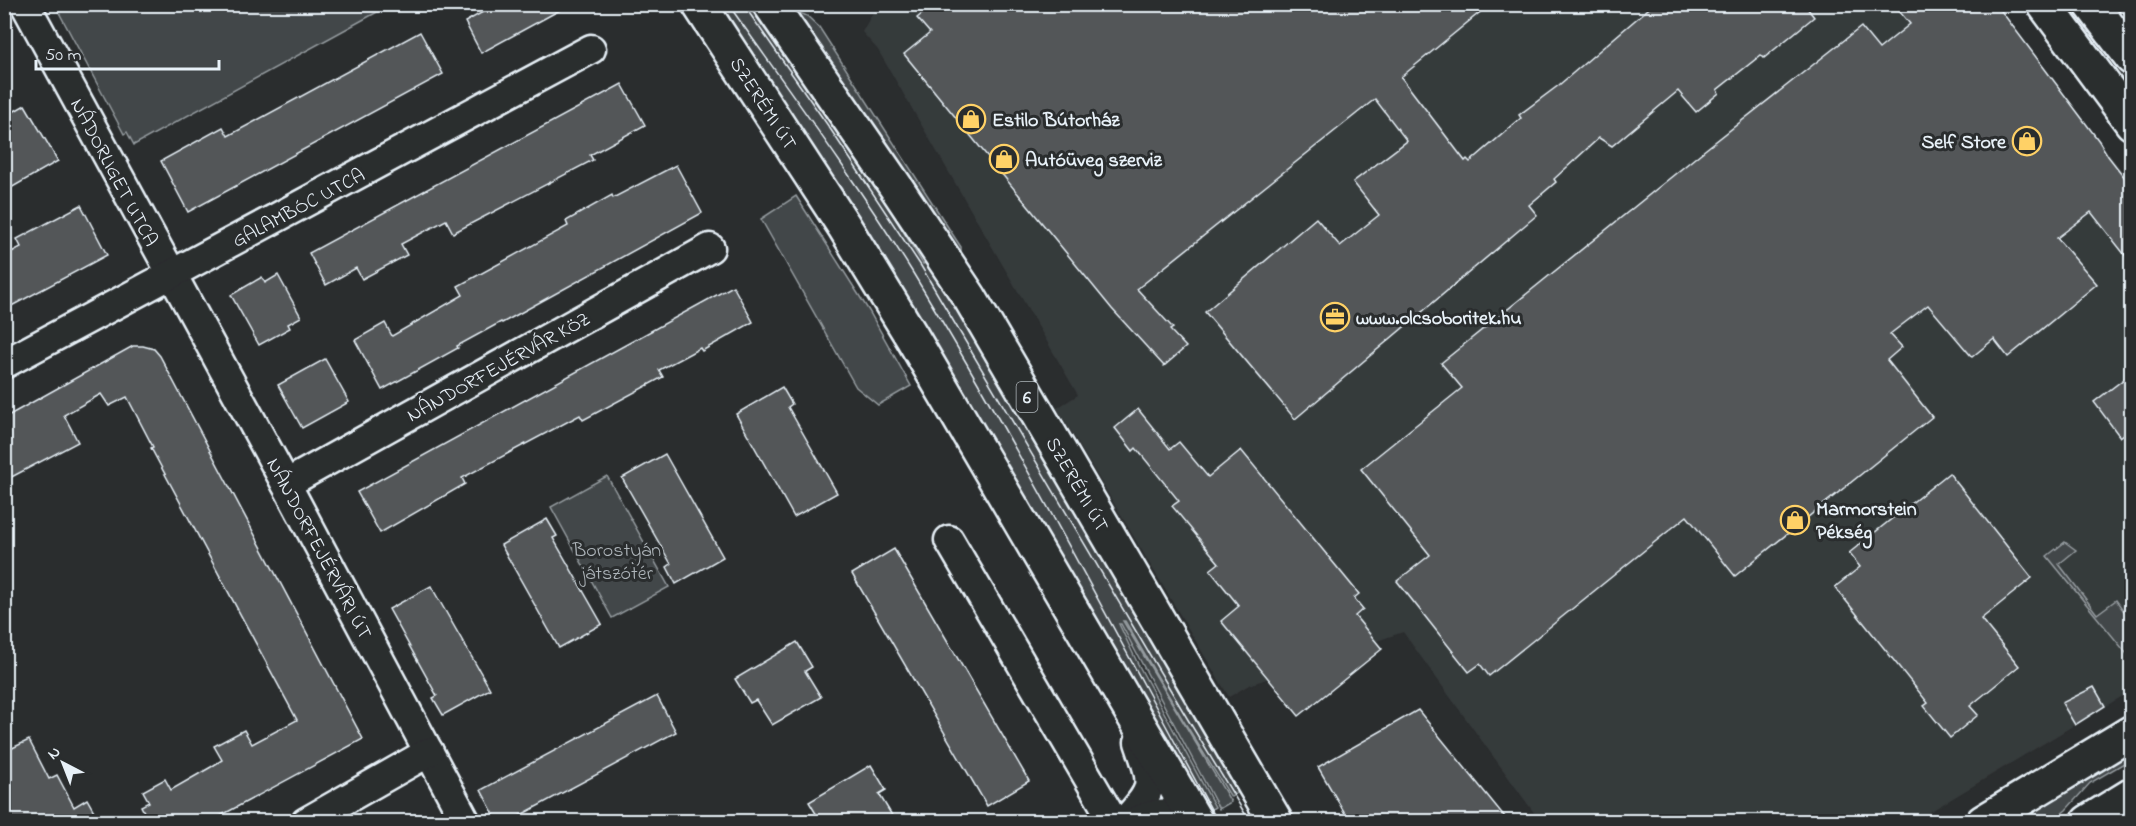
<svg xmlns="http://www.w3.org/2000/svg" width="2136" height="826" viewBox="0 0 2136 826" font-family="'Indie Flower',sans-serif">
	<rect width="100%" height="100%" fill="#2a2d2e"/>
	<filter id="ink" filterUnits="userSpaceOnUse"><feTurbulence type="fractalNoise" baseFrequency=".0167" numOctaves="2"/><feDisplacementMap in="SourceGraphic" scale="12" xChannelSelector="R" yChannelSelector="G"/><feConvolveMatrix kernelMatrix="1 2 1 2 8 2 1 2 1" color-interpolation-filters="sRGB"/></filter>
	<g filter="url(#ink)">
		<!-- built -->
		<path fill="#363a3b" d="M875,4l1121,1 135,178v508l-218,131 -373,-1 -137,-189 -154,53 -20,12 -172,-289 21,-13 -200,-345 -16,-18 14,-25z"/>
		<!-- green -->
		<g fill="#424648" stroke="#959ca0" stroke-width="1.5">
			<path d="M55,5h335l-256,140 -7,-13 -3,2z"/>
			<path d="M717,5h31l135,193 40,66 5,-2 30,49 282,480 -9,6 -48,-77 -58,-99h-2l108,181 -12,7 -98,-185h-2l19,40 77,143 -8,5 -40,-76 -3,2z"/>
			<path d="M799,13l8,3 12,11 136,211 6,9v4l-2,1 -164,-237z"/>
			<path d="M796,196l73,115 42,75 -33,19 -22,-18 -95,-168z"/>
			<path d="M607,476l62,111 -57,31 -61,-111z"/>
			<path d="M2065,542l11,8 -17,14 38,50 19,-14 15,21v38l-84,-103z"/>
			<path d="M2131,748v11l-41,24 -24,27 -14,11 -43,1z"/>
		</g>
		<!-- building -->
		<g fill="#535759" stroke="#e8f1f8" stroke-width="1.5">
			<path d="M497,4h74l-90,49 -16,-31z"/>
			<path d="M934,4h556l-89,73 64,84 2,-2 3,3 51,-44 -2,-3 40,-30 95,-81h150l10,13 -50,41 -3,-3 -44,35 2,3 -23,19 -18,-21 -66,55 -13,-8 -45,41 2,3 -27,23 8,10 -242,204 -90,-107 111,-94 24,28 39,-31 -26,-33 54,-41 -32,-42 -238,190 36,39 -3,2 16,17 -22,19 -52,-57 -208,-255 26,-21 -13,-15z"/>
			<path d="M1893,4h103l103,137 9,15 24,31v77l-41,-52 -34,26 40,46 -89,73 -14,-18 -22,18 -44,-52 -38,29 12,13 -15,13 45,57 -197,159 -48,-60 -198,160 -9,-12 -11,8 -72,-91 33,-26 -69,-86 101,-81 -21,-25 265,-214 155,-122 18,22 31,-25z"/>
			<path d="M420,32l23,42 -255,138 -27,-51 62,-34 5,9z"/>
			<path d="M622,84l23,41 -55,30 3,5 -140,73 -7,-13 -45,24 6,11 -45,24 -6,-11 -30,17 -17,-32z"/>
			<path d="M25,105l33,56 -54,31v-75z"/>
			<path d="M676,165l26,48 -200,110 -1,-1 -44,24 1,2 -76,42 -27,-50 30,-17 7,13 71,-41 -5,-9 110,-60 -2,-5 46,-26 1,3z"/>
			<path d="M81,205l26,50 -103,55v-54l17,-9 -4,-8z"/>
			<path d="M278,275l23,42 -13,7 2,4 -31,17 -28,-50 31,-18 3,6z"/>
			<path d="M733,286l20,36 -51,29 -2,-3 -41,22 4,7 -80,43 -3,-5 -118,63 3,6 -85,49 -23,-41z"/>
			<path d="M133,346h10l11,3 6,7 203,383 -154,83h-60l-8,-16 8,-4 -6,-11 22,-12 6,11 40,-23 11,-7 -8,-14 30,-16 8,14 45,-24 -146,-272 2,-1 -26,-50 -18,9 -8,-12 -37,21 14,27 -74,39v-63z"/>
			<path d="M325,359l24,43 -47,26 -24,-43z"/>
			<path d="M2132,373v55l-12,9 -26,-35z"/>
			<path d="M782,387l10,17 -4,3 49,86 -43,24 -58,-103z"/>
			<path d="M1138,409l32,40 9,-7 29,35 33,-27 118,144 -5,4 9,11 -8,7 27,33 -83,67 -78,-95 18,-15 -29,-36 9,-7 -47,-57 7,-5 -43,-53 -3,3 -18,-23z"/>
			<path d="M665,454l58,103 -47,27 -9,-17 4,-3 -49,-86z"/>
			<path d="M1949,473l83,105 -51,41 38,47 -49,40 8,9 -28,23 -26,-32 4,-3 -93,-116 25,-20 -11,-14z"/>
			<path d="M547,519l10,17 -4,2 49,86 -43,24 -58,-103z"/>
			<path d="M894,549l135,232 -42,25 -135,-232z"/>
			<path d="M431,586l59,103 -47,26 -10,-17 4,-2 -48,-87z"/>
			<path d="M797,642l15,25 -7,4 16,26 -49,28 -16,-25 -6,3 -15,-24z"/>
			<path d="M2094,687l11,19 -30,19 -13,-22z"/>
			<path d="M657,696l19,36 -168,90h-10l-17,-32z"/>
			<path d="M1418,710l91,112h-159l-32,-55z"/>
			<path d="M29,740l20,39 8,-4 17,32 13,-8 13,23h-96v-70z"/>
			<path d="M871,765l15,25 -7,4 17,28h-75l-12,-20z"/>
		</g>
		<g fill="none" stroke-linecap="round" stroke-linejoin="round">
			<!-- minor casing -->
			<g stroke="#e8f1f8" stroke-width="33">
				<g id="minor">
					<path d="M25,4l261,480 180,338"/>
					<path d="M4,364l587,-315"/>
					<path d="M286,484l424,-236"/>
					<path d="M949,540l165,282"/>
					<path d="M306,822l123,-70"/>
					<path d="M1124,822c32,-35 30,-36 15,-80"/>
					<path d="M1133,822c18,-8 37,-14 54,0"/>
				</g>
			</g>
			<!-- secondary casing -->
			<g stroke="#e8f1f8" stroke-width="38">
				<g id="secondary">
					<path d="M2044,4l88,119"/>
					<path d="M2091,4l41,54"/>
					<path d="M1983,822l149,-90"/>
					<path d="M2088,822l44,-27"/>
				</g>
			</g>
			<!-- primary casing -->
			<g stroke="#e8f1f8" stroke-width="38">
				<g id="primary">
					<path d="M699,4l145,222 68,111 284,485"/>
					<path d="M770,4l126,183 74,111 306,524"/>
				</g>
			</g>
			<!-- minor -->
			<use href="#minor" stroke="#2a2d2e" stroke-width="28"/>
			<!-- secondary -->
			<use href="#secondary" stroke="#2a2d2e" stroke-width="33"/>
			<!-- primary -->
			<use href="#primary" stroke="#2a2d2e" stroke-width="33"/>
			<!-- tram -->
			<g stroke="#e8f1f8" stroke-width="1.5">
				<path d="M728,4c63,89 128,177 185,269 109,179 205,365 305,549"/>
				<path d="M743,4l88,126 90,136 266,452 63,104"/>
			</g>
		</g>
	</g>
	<!-- icons -->
	<defs>
		<g id="shop-ring" transform="scale(1.5)"><circle r="9.5" fill="#2a2d2e" stroke="#ffd166" stroke-width="1.5"/><path d="M-5-2.5h2.3a2.7 3.5 0 0 1 5.4 0H5L5.5 6h-11ZM-1.5-2.5h3a1.5 2.3 0 0 0-3 0Z" fill="#ffd166"/></g>
		<g id="office-ring" transform="scale(1.5)"><circle r="9.5" fill="#2a2d2e" stroke="#ffd166" stroke-width="1.5"/><path d="M-6-3h4V-5.5h4V-3h4V5H-6ZM-1-4.5V-3h2v-1.5ZM-6 0V1H6V0Z" fill="#ffd166"/></g>
	</defs>
	<g fill-rule="evenodd">
		<use href="#shop-ring" x="971" y="119"/>
		<use href="#shop-ring" x="2027" y="141"/>
		<use href="#shop-ring" x="1004" y="159"/>
		<use href="#office-ring" x="1335" y="317"/>
		<use href="#shop-ring" x="1795" y="520"/>
	</g>
	<g text-anchor="middle" stroke-width="6" stroke-linejoin="round" paint-order="stroke">
		<!-- shield labels -->
		<rect fill="#2a2d2e" stroke="#afb6bb" stroke-width="1.5" x="1016.5" y="382" width="21" height="30" rx="4.5"/>
		<g font-size="18" font-weight="bold" fill="#e8f1f8">
			<text x="1027" y="403">6</text>
		</g>
		<!-- street labels -->
		<g font-size="20" fill="#e8f1f8" stroke="#2a2d2e">
			<text transform="translate(764 103) rotate(57)" y="7">SZERÉMI ÚT</text>
			<text transform="translate(115 172) rotate(62)" y="7">NÁDORLIGET UTCA</text>
			<text transform="translate(298 207) rotate(-28)" y="7">GALAMBÓC UTCA</text>
			<text transform="translate(498 366) rotate(-29)" y="7">NÁNDORFEJÉRVÁR KÖZ</text>
			<text transform="translate(1078 484) rotate(60)" y="7">SZERÉMI ÚT</text>
			<text transform="translate(320 548) rotate(62)" y="7">NÁNDORFEJÉRVÁRI ÚT</text>
		</g>
		<!-- poi labels -->
		<g font-size="20" font-weight="bold" fill="#e8f1f8" stroke="#2a2d2e" text-anchor="start">
			<text x="992" y="126">Estilo Bútorház</text>
			<text x="2006" y="148" text-anchor="end">Self Store</text>
			<text x="1025" y="166">Autóüveg szerviz</text>
			<text x="1356" y="324">www.olcsoboritek.hu</text>
			<text x="1816" y="515">Marmorstein<tspan x="1816" dy="23">Pékség</tspan></text>
		</g>
		<!-- park labels -->
		<g font-size="20" fill="#aeb5ba" stroke="#2a2d2e">
			<text x="617" y="556">Borostyán<tspan x="617" dy="23">játszótér</tspan></text>
		</g>
	</g>
	<!-- margin -->
	<rect width="2136" height="826" fill="none" stroke="#2a2d2e" stroke-width="24"/>
	<rect x="12" y="12" width="2112" height="802" fill="none" stroke="#e8f1f8" stroke-width="2" filter="url(#ink)"/>
	<!-- north arrow -->
	<g transform="translate(63 763) rotate(318)" stroke="#2a2d2e" stroke-width="4.5" paint-order="stroke">
	<path d="M0-4.5L10 22L0 15L-10 22Z" fill="#e8f1f8"/>
	<text y="-9" font-size="16" font-weight="bold" text-anchor="middle" fill="#e8f1f8">N</text>
	</g>
	<!-- scale -->
	<path d="M36 60v9h183v-9" fill="none" stroke="#e8f1f8" stroke-width="3"/>
	<text x="45" y="60" font-size="18" fill="#e8f1f8" stroke="#2a2d2e" stroke-width="4.5" paint-order="stroke">50 m</text>
</svg>
